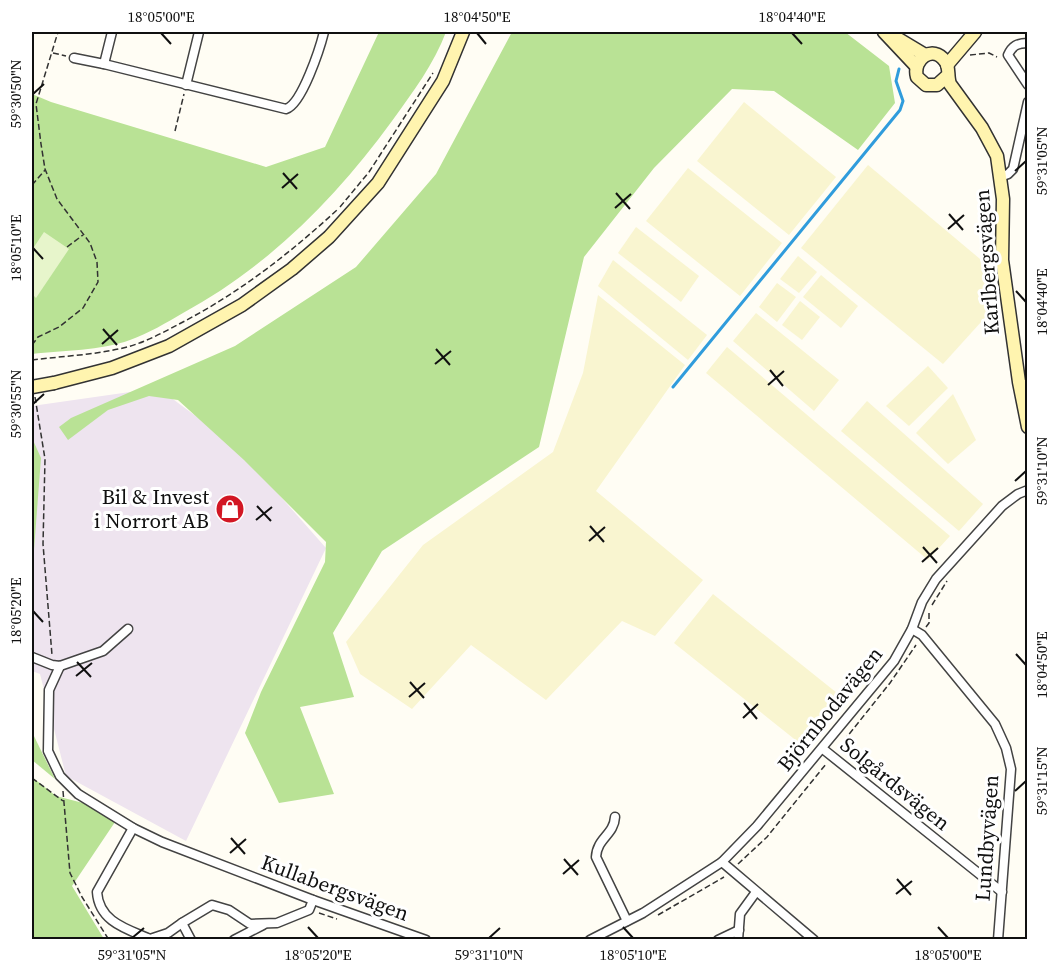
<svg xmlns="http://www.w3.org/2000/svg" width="1059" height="971" viewBox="0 0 1059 971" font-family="'Source Serif 4',serif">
	<rect width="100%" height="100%" fill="#fffdf4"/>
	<!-- industrial -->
	<path fill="#eee4ef" d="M158,388l78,58 90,102 -140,293 -120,-65 -26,-102 -8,-3v-265z"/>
	<!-- farmland -->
	<g fill="#f9f5d0">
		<path d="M744,102l92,75 -47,58 -92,-74z"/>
		<path d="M868,165l112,94 11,52 -48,53 -142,-116z"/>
		<path d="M688,168l94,75 -42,53 -94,-75z"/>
		<path d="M636,227l63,49 -18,26 -63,-49z"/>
		<path d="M798,256l19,16 -18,21 -19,-14z"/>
		<path d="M613,260l94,75 -19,25 -90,-74z"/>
		<path d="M821,275l37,31 -17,22 -38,-31z"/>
		<path d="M777,283l19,14 -19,25 -18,-15z"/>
		<path d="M598,295l87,70 -89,126 107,89 -48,56 -33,-15 -76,79 -75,-55 -59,64 -52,-35 -14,-32 77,-97 130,-93 30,-79z"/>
		<path d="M800,301l20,16 -18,23 -20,-15z"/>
		<path d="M756,313l83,67 -25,31 -81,-70z"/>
		<path d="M727,347l223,189 -22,24 -222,-187z"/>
		<path d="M928,366l20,22 -39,38 -23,-20z"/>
		<path d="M953,394l23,46 -28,24 -32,-31z"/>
		<path d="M867,401l116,103 -24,27 -118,-100z"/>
		<path d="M713,594l129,103 -39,49 -129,-103z"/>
	</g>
	<!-- forest -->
	<g fill="#b9e295">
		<path d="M379,32h67c-12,32 -33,60 -54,89 -56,77 -124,146 -209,192 -17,10 -34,20 -53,27 -30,11 -66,10 -98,14v-260l19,8 215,65 59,-20z"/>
		<path d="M512,32h333l44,34 6,37 -37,47 -84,-59 -42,-2 -78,79 -70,89 -45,190 -157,104 -49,82 21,64 -54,10 34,87 -55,9 -34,-70 16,-41 64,-130 1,-20 -82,-82 -66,-60 -29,-4 -41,14 -40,30 -9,-13 12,-9 164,-72 121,-79 80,-93z"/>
		<path d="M32,438l9,20 -7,92h-2z"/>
		<path d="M32,732l23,47 -23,-19z"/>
		<path d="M32,777l24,19 31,8 28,18 -43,64 32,53h-72z"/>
	</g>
	<!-- pitch -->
	<path fill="#e7f5cb" d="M44,232l25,17 -33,49 -4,-4v-44z"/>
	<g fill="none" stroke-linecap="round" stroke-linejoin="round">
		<!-- stream -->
		<g stroke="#309cdc" stroke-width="3">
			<path d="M928,32h1"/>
			<path d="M673,387l227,-277 3,-9 -7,-20 3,-12"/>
		</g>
		<!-- street casing -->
		<g stroke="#434343" stroke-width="11">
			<g id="street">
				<path d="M1028,43c-11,0 -16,3 -20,12l20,30"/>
				<path d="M74,58l30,6 8,-32"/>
				<path d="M104,64l182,45c16,-5 34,-61 38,-77"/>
				<path d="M186,85l13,-53"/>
				<path d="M1000,177l8,-3 5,-5 15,-67"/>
				<path d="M912,629l10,6 73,89 11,24 5,21 -13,171"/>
				<path d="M32,657l20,8 8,1 43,-15 25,-22"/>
				<path d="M60,666l-11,24 -1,61 12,25 18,18 55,34 29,14 151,58 113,40"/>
				<path d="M823,749l179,143"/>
				<path d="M615,817c-1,18 -18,21 -19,40l31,64"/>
				<path d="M133,828l-36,64c2,30 30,37 53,47l18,-6 14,-10"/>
				<path d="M722,862l92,78"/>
				<path d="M191,940l-9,-17 30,-18 17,5 21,14 27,-1 32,-13 4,-10"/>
				<path d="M234,940l29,-15"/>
				<path d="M590,940l53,-27 79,-51 35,-36 137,-165 18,-32 10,-27 14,-23 66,-73 16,-12 10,-4"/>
				<path d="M718,940l21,-10"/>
				<path d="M738,940l2,-26 16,-22"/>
			</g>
		</g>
		<!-- secondary casing -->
		<g stroke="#323232" stroke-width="15">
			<g id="secondary">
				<path d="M884,32l32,34"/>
				<path d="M895,37l30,18"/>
				<path d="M947,65l28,-33"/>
				<path d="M947,76l-10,9h-11l-9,-8c-5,-18 16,-33 28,-16 5,6 2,15 5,23l32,44 15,28 6,43 -1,61 17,122 9,45"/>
				<path d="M54,383l58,-15 57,-22 73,-41 50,-36 37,-32 49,-54 65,-102 20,-49"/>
			</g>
		</g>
		<!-- path -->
		<g stroke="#323232" stroke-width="1.5" stroke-dasharray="6 3" stroke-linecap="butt">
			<path d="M53,53l13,3"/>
			<path d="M970,55l19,-2 8,4"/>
			<path d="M175,131l9,-37"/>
			<path d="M32,185l13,-15"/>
			<path d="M340,207l29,-35 64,-99"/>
			<path d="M67,247l16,-12"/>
			<path d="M32,345l6,-8 21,-10 24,-19 15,-26 -1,-20 -7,-19 -33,-44 -12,-30 -4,-25 -5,-40 22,-72"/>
			<path d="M32,360c31,-4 64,-5 95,-13 19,-5 37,-15 54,-24 58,-30 108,-69 156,-113"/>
			<path d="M35,397l10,62 -2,85 9,111"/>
			<path d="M932,605l15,-24"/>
			<path d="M926,627l3,-4v-11"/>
			<path d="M838,748l52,-65 26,-38"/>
			<path d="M32,778l31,23"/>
			<path d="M63,791l7,82 12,24 27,43"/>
			<path d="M738,864l29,-27 59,-73"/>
			<path d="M319,913l18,6"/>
			<path d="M658,915l66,-38"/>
		</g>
		<!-- street -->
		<use href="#street" stroke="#fff" stroke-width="8"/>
		<!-- secondary -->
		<use href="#secondary" stroke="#fff4af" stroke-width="12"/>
		<!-- secondary-bridge casing -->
		<g stroke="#323232" stroke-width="15" stroke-linecap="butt">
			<path id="secondary-bridge" d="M32,387l22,-4"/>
		</g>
		<!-- secondary-bridge -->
		<use href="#secondary-bridge" stroke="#fff4af" stroke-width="12"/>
	</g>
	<!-- ticks -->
	<path fill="none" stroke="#101010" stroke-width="2" d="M161,33l10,11M477,33l9,11M792,33l10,11M33,94l11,-10M1015,171l11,-10M283,173l14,16M282,188l16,-14M616,193l14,16M615,208l16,-14M949,214l14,16M948,229l16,-14M33,248l10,11M1016,291l10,11M103,329l14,16M102,344l16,-14M436,349l14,16M435,364l16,-13M770,370l13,16M768,385l16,-14M33,404l11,-10M1015,481l11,-10M257,506l14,15M256,520l16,-13M590,526l14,16M589,541l16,-14M923,547l14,16M922,562l16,-14M33,611l10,11M1016,654l10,11M77,662l14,15M76,676l16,-13M410,682l14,16M409,697l16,-14M744,703l13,16M743,718l15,-14M1015,791l11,-10M231,838l14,16M230,853l16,-14M564,859l14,16M563,874l16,-14M897,879l14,16M896,894l16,-13M308,927l10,11M623,927l10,11M938,927l10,11M132,938l12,-10M489,938l11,-10"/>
	<!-- icons -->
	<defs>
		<g id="shop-disc" transform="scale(1.5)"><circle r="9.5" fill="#d21724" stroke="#fff"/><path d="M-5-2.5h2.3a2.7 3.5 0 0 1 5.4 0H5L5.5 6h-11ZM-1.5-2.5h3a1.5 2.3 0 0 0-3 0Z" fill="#fff"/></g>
	</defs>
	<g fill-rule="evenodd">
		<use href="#shop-disc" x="230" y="509"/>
	</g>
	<g text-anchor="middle" stroke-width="6" stroke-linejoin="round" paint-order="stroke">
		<!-- street labels -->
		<g font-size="21" fill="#101010" stroke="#fff">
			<text transform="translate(987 262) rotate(-94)" y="7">Karlbergsvägen</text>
			<text transform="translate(830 709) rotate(-51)" y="7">Björnbodavägen</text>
			<text transform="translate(895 784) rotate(39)" y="7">Solgårdsvägen</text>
			<text transform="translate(987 838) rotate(-86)" y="7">Lundbyvägen</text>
			<text transform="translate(335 888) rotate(20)" y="7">Kullabergsvägen</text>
		</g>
		<!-- poi labels -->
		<g font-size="21" fill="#101010" stroke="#fff" text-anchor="end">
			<text x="209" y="504">Bil &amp; Invest<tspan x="209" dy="24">i Norrort AB</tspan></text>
		</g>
	</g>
	<!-- border -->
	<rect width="1059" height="971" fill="none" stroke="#ffffff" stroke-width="66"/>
	<rect x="33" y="33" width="993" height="905" fill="none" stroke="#101010" stroke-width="2"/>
	<g font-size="15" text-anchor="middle" fill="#101010">
		<text x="161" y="22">18°05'00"E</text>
		<text x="477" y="22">18°04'50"E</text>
		<text x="792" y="22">18°04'40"E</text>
		<text transform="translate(16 94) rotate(-90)" y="5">59°30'50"N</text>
		<text transform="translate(1042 161) rotate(-90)" y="5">59°31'05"N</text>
		<text transform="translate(16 248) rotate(-90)" y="5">18°05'10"E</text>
		<text transform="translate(1042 302) rotate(-90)" y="5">18°04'40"E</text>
		<text transform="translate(16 404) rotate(-90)" y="5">59°30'55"N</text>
		<text transform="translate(1042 471) rotate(-90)" y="5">59°31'10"N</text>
		<text transform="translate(16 611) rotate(-90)" y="5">18°05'20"E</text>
		<text transform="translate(1042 665) rotate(-90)" y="5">18°04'50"E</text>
		<text transform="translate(1042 781) rotate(-90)" y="5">59°31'15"N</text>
		<text x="132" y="960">59°31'05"N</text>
		<text x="318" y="960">18°05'20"E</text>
		<text x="489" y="960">59°31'10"N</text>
		<text x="633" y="960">18°05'10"E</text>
		<text x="948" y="960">18°05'00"E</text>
	</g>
</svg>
